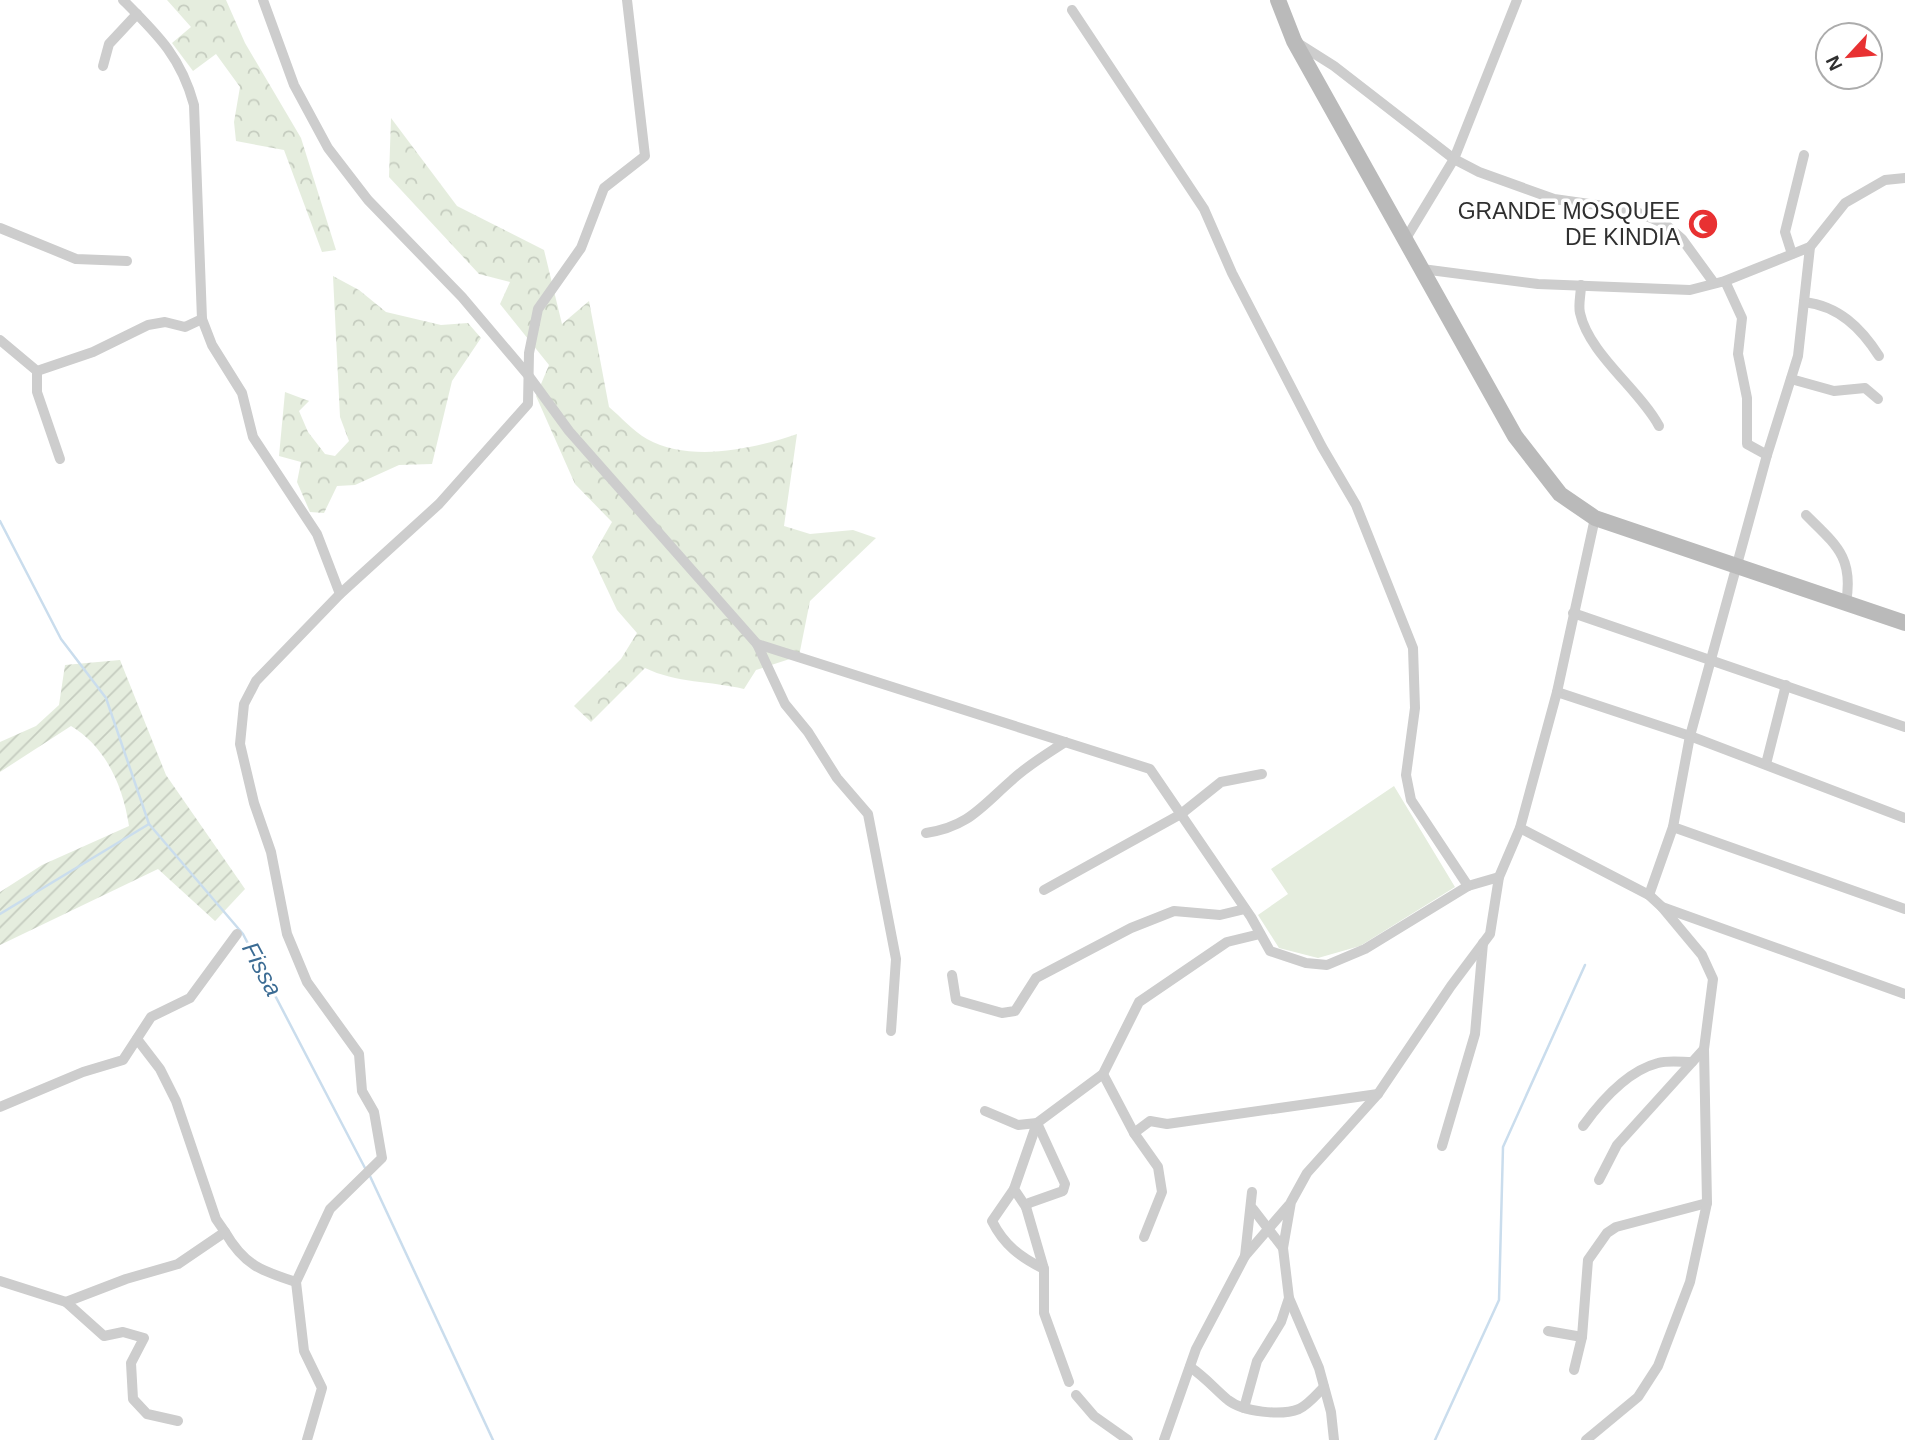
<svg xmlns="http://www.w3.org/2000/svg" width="1905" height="1440" viewBox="0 0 1905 1440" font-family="Helvetica,sans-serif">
	<defs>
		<pattern id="forest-crowns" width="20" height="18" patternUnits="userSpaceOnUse" patternTransform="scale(1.75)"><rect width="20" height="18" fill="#e5edde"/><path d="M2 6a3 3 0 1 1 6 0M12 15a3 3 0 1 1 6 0" fill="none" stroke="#c5ccbf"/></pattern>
		<pattern id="garden-furrows" width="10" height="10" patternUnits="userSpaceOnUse" patternTransform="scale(1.75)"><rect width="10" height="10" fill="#e5edde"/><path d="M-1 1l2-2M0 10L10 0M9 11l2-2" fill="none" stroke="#c5ccbf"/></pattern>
	</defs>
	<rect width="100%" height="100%" fill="#fff"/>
	<!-- forest -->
	<g fill="url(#forest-crowns)">
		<path d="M167,0h59l19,43 56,95 35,112 -14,2 -38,-102 -48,-9 -2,-19 6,-35 -24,-33 -23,17 -21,-28 19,-16z"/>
		<path d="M391,118l66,88 87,44 18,74 27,-23 20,106c12,10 24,24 38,32 43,24 107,10 150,-5l-13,92 26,8 43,-4 23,8 -66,63 -11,55 -43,14 -12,19c-33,-8 -68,-6 -99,-21l-54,54 -17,-16 47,-47 16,-26 -20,-23 -25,-53 20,-35 -37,-38 -39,-88 13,-31 -49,-61 10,-22 -31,-8 -90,-97z"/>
		<path d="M333,276l26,14 27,22 55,13 27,-2 13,15 -29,43 -20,83 -33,1 -44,20 -18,1 -13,27 -14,-1 -13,-30 4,-20 -22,-6 6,-64 24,9 -10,10 9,21 17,22 10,2 14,-15 -9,-24z"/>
	</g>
	<!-- garden -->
	<path fill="url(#garden-furrows)" d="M120,660l46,115 79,114 -30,32 -57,-52 -158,76v-53l42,-27 87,-39c-6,-40 -23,-79 -58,-100l-71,46v-30l36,-16 23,-21 6,-40z"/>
	<!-- pitch -->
	<path fill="#e5edde" d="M1394,786l61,101 -95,59 -42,12 -39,-10 -21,-33 30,-21 -17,-25z"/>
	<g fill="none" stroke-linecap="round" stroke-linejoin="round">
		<!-- stream -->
		<g stroke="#cadded" stroke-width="2.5">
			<path d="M0,521l61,118 45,59 43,126 94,110 122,234"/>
			<path d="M0,914l149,-90"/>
			<path d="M369,1174l124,266"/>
			<path d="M1435,1440l64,-140 4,-153 82,-182"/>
		</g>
		<!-- minor -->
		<g stroke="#cdcdcd" stroke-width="10">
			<path d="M123,0c35,35 58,57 71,105l8,214 10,26 30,48 11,44 64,97 23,60"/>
			<path d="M263,0l31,85 34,63 40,52 94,97 66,78 41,56 188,213 393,125 101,148 19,34 36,12 21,2 38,-16 103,-63 31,-9"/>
			<path d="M1072,10l132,199 28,64 90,174 34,58 57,143 2,60 -9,67 5,25 57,86"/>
			<path d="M1296,42l38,24 120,93 25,13 75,27 78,11 33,14 17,15 32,44"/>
			<path d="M103,66l6,-22 28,-30"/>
			<path d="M0,228l76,31 51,2"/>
			<path d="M1405,240l49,-81 63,-159"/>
			<path d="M1792,254l-7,-22 19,-77"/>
			<path d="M1422,269l116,15 152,6 35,-9 85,-34"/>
			<path d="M1725,281l17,37 -4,36 9,44v46l20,11"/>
			<path d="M1581,285c0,9 -3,20 -1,28 9,41 59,76 79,113"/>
			<path d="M1804,302c35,4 57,26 75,54"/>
			<path d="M0,340l37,31 56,-19 55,-27 17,-3 20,5 17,-8"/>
			<path d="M37,371v21l23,67"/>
			<path d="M1791,379l43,12 31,-3 13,11"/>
			<path d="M1806,515c30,30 48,42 40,88"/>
			<path d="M1573,613l332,114"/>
			<path d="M757,644l28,60 23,28 29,46 31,36 28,145 -5,72"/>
			<path d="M1557,692l133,44 215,82"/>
			<path d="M1766,764l20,-79"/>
			<path d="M1673,827l232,82"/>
			<path d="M1520,828l129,67 13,12 243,87"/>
			<path d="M926,833c42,-6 55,-26 86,-53 16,-15 35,-26 53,-38"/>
			<path d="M1044,890l137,-76 40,-32 41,-8"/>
			<path d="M1649,895l24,-68 17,-91 77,-281 31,-99 12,-109 35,-44 40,-23 20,-2"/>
			<path d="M952,975l4,25 46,13 13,-2 21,-33 95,-50 43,-17 46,4 25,-6"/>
			<path d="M137,1039l23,30 16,32 40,118 9,13"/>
			<path d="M1103,1074l31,59 24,34 4,25 -18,45"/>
			<path d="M0,1107l83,-35 40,-12 28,-43 39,-19 47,-64"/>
			<path d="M985,1111l33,14 19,-2 66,-49 36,-72 88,-60 33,-8"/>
			<path d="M1037,1123l28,61 -2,7 -34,12 -3,4 18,62"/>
			<path d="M1583,1126c18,-25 44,-55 75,-63 10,-3 24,-1 34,-1"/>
			<path d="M1134,1133l16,-12 17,3 211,-30"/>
			<path d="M1442,1146l33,-112 8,-91"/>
			<path d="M1599,1180l18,-35 87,-96"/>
			<path d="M1014,1189l-22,32c12,24 28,36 52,48v44l25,69"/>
			<path d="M1026,1207l-12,-18 23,-66"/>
			<path d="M1253,1209l30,39"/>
			<path d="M1245,1256l7,-64"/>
			<path d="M0,1281l66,21"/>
			<path d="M1548,1331l34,6"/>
			<path d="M1190,1367c15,10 25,22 38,33 15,12 53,16 71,9 9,-4 18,-15 25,-22"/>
			<path d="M1574,1370l8,-33 6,-77 19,-27 9,-6 91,-24"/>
			<path d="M1076,1395l18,21 34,24"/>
			<path d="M1244,1408l13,-47 24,-39 8,-24"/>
			<path d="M178,1421l-31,-7 -14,-15 -2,-36 13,-25 -21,-6 -19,4 -38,-34 60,-23 52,-15 47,-32c19,33 36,39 71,50"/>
			<path d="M307,1440l15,-52 -18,-37 -8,-69 34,-73 52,-51 -8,-46 -12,-21 -3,-37 -52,-72 -20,-48 -16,-82 -17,-49 -14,-59 4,-40 12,-23 84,-87 99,-90 89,-100 1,-51 9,-44 43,-61 23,-60 41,-32 -18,-156"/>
			<path d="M1164,1440l32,-91 49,-93 44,-51"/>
			<path d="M1334,1440l-3,-28 -12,-44 -30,-70 -6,-50 8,-46 16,-29 71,-79 73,-108 39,-52 9,-57 21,-49 37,-136 38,-174"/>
			<path d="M1586,1440l52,-43 20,-31 32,-84 17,-79 -3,-154 9,-70 -11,-24 -40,-48"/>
		</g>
		<!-- secondary -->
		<path stroke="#bababa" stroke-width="16" d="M1278,0l16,41 221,395 45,58 35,24 310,105"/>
	</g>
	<!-- icons -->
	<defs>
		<g id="mosque-disc" transform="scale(1.575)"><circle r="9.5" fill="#e83132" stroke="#fff"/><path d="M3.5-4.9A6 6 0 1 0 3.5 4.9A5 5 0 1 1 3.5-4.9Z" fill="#fff"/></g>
	</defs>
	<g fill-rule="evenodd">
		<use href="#mosque-disc" x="1703" y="224"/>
	</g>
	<g text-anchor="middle" stroke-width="7" stroke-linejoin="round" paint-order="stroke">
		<!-- poi labels -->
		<g font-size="23" fill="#303030" stroke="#fff" text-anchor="end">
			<text x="1680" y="219">GRANDE MOSQUEE<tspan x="1680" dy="26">DE KINDIA</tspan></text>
		</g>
		<!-- water labels -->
		<g font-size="24" font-style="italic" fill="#3c6c94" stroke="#fff">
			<text transform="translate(262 969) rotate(62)" y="8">Fissa</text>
		</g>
	</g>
	<!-- north arrow -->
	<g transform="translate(1849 56) rotate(244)"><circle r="33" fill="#ffffff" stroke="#acacac" stroke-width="2"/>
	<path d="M0-5L12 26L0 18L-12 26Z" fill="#e83132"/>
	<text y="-10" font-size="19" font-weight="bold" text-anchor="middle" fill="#303030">N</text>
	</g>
</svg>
